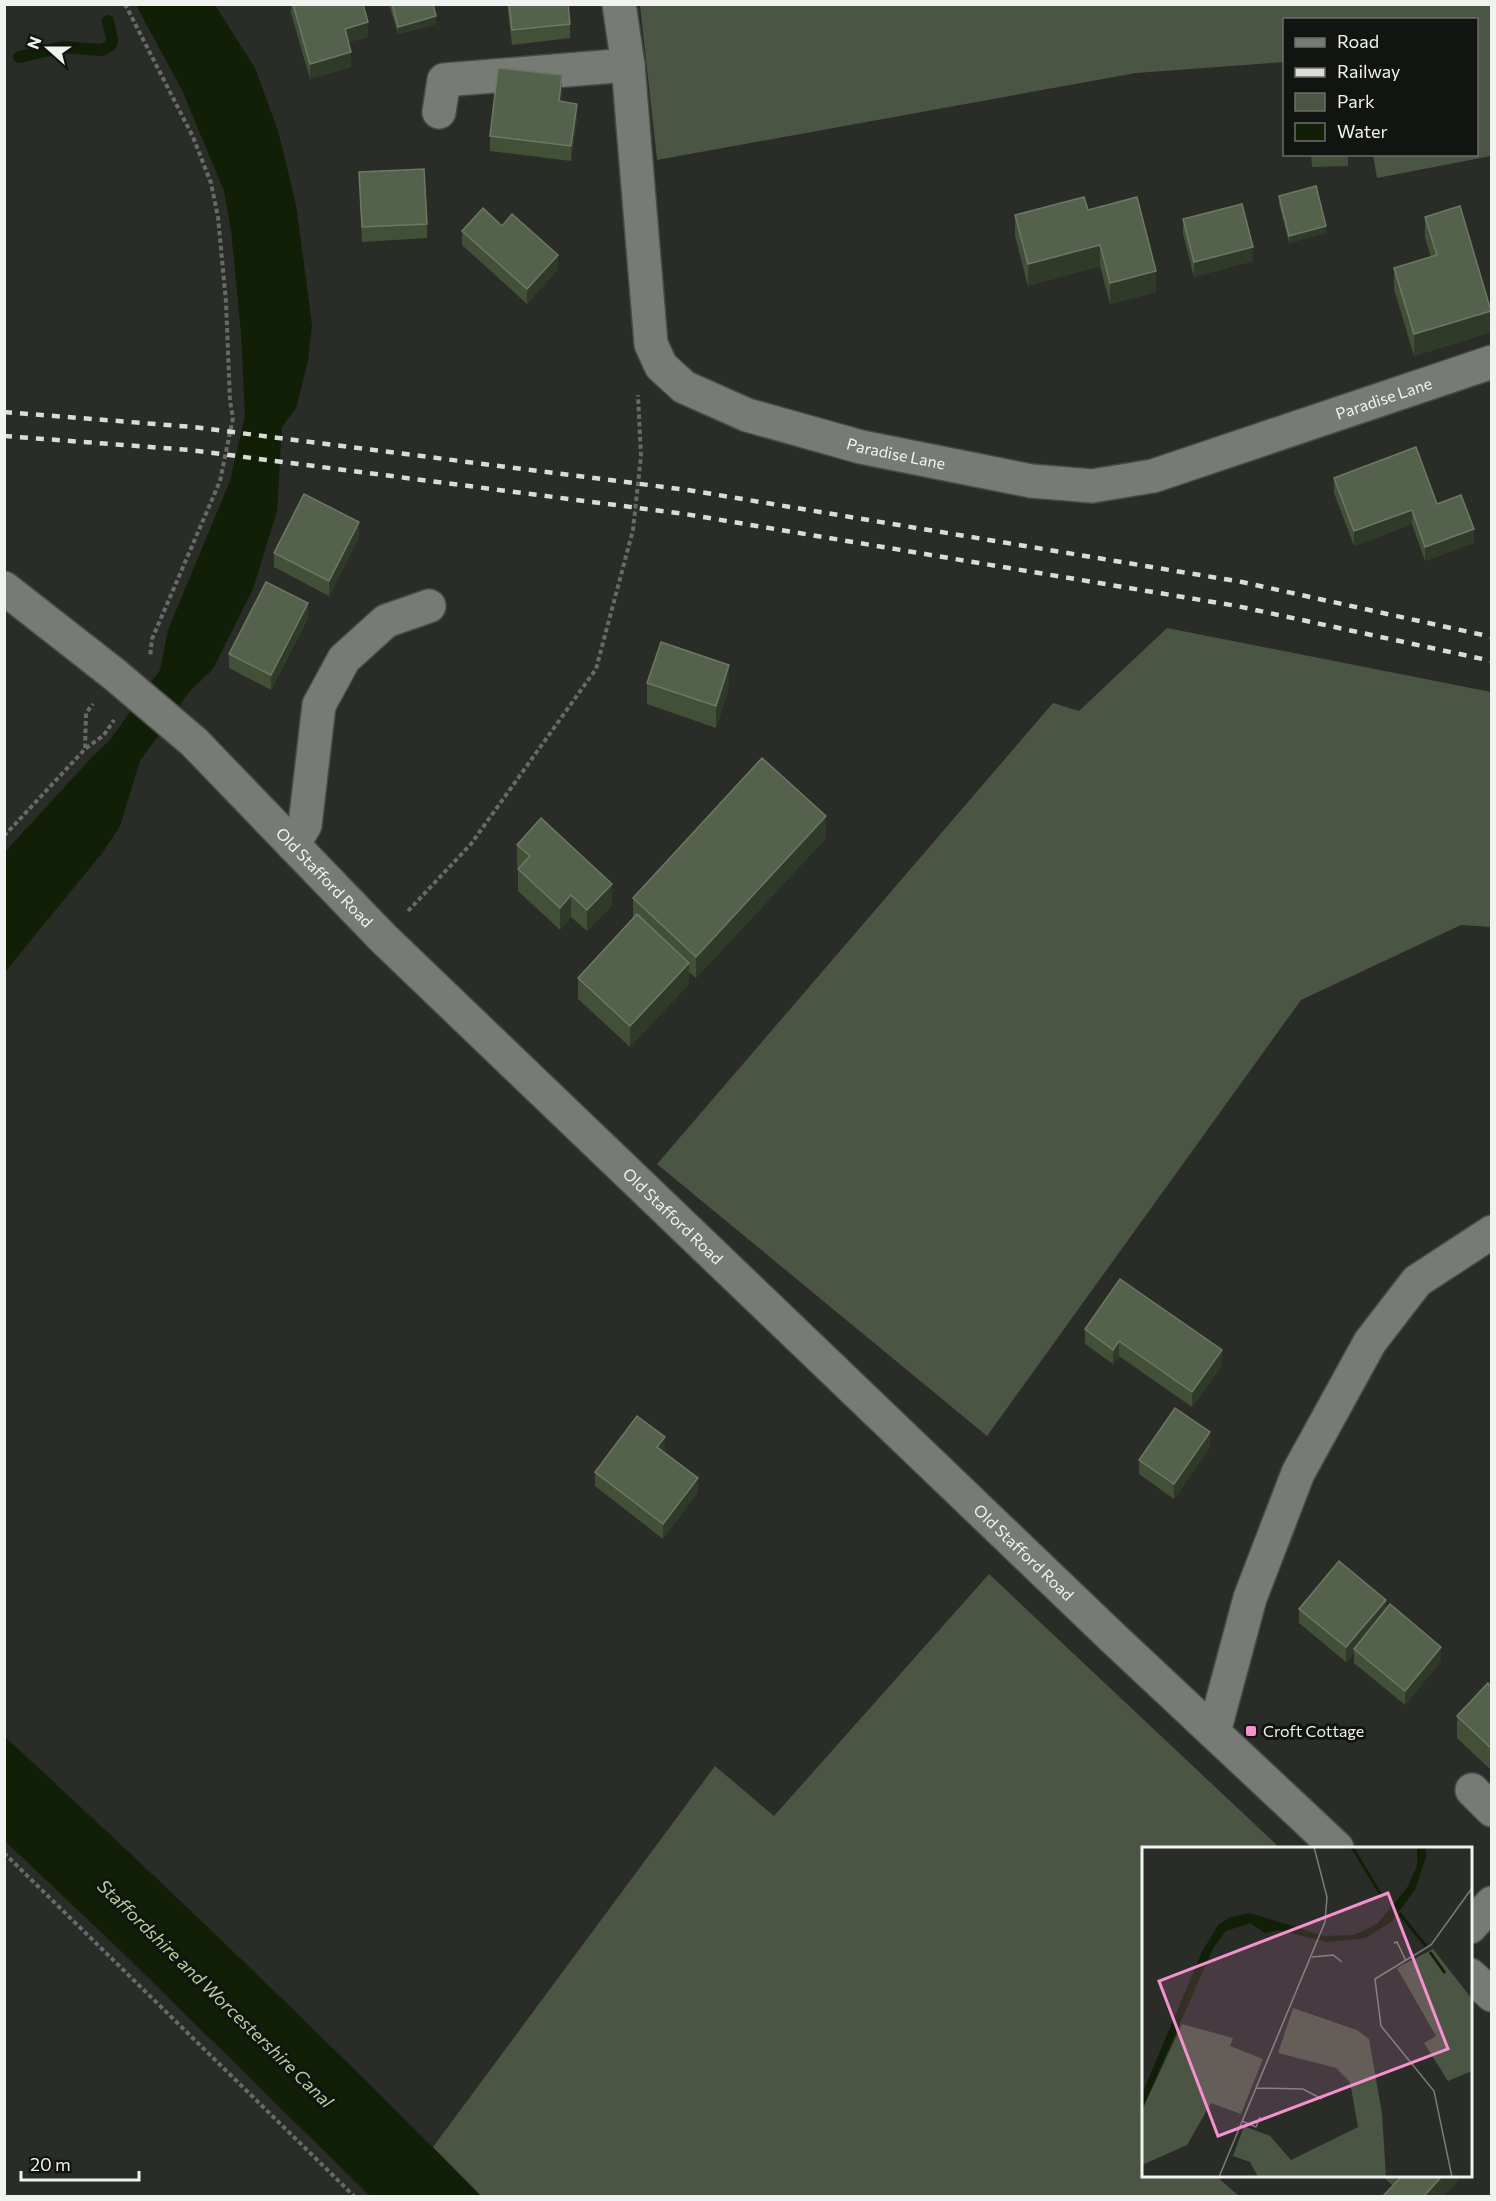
<svg xmlns="http://www.w3.org/2000/svg" width="1496" height="2201" viewBox="0 0 1496 2201" font-family="Commissioner,sans-serif">
	<rect width="100%" height="100%" fill="#292c27"/>
	<!-- green -->
	<g fill="#4a5544">
		<path d="M640,5h851v151l-114,22 -4,-23 103,-1v-134h-192v42l-148,11 -479,87z"/>
		<path d="M1167,628l324,64v235l-30,-2 -160,75 -314,436 -330,-272 396,-461 26,8z"/>
		<path d="M989,1574l291,274h-136v328h72l23,20h-758l-48,-49 282,-381 59,50z"/>
	</g>
	<!-- water -->
	<g fill="#111f06">
		<path d="M136,5h79l40,63 24,66 17,71 8,59 8,62 -4,35 -12,47 -14,19 -5,84 -24,78 -40,80 -23,22 -50,70 -20,65 -17,26 -98,120 -1,-119 90,-98 16,-15 50,-70 8,-40 62,-149 15,-65 -4,-83 -10,-103 -7,-39 -42,-101z"/>
		<path d="M4,1736c163,150 322,303 477,460h-111l-247,-243 -118,-112z"/>
	</g>
	<g fill="none" stroke-linecap="round" stroke-linejoin="round">
		<!-- stream -->
		<path stroke="#111f06" stroke-width="12" d="M19,57l44,-10 39,3 9,-5 1,-6 -4,-18"/>
		<!-- minor casing -->
		<g stroke="#474a46" stroke-width="36">
			<g id="minor">
				<path id="s1" d="M619,4l9,61 23,279 10,22 23,21 63,28 114,32 170,34 61,5 61,-10 339,-114"/>
				<path d="M439,112l5,-32 184,-15"/>
				<path d="M4,588l110,86"/>
				<path id="s2" d="M194,742l189,196 728,698 226,212"/>
				<path d="M293,845l12,-20 14,-120 25,-46 42,-38 43,-15"/>
				<path d="M1214,1732l36,-134 48,-125 72,-131 47,-61 75,-49"/>
				<path d="M1472,1790l20,20"/>
				<path d="M1470,1927l22,-24"/>
				<path d="M1470,1975l22,20"/>
			</g>
		</g>
		<!-- path -->
		<g stroke="#676a66" stroke-width="4" stroke-dasharray="4.5 3" stroke-linecap="butt">
			<path d="M125,4l68,133 18,46 7,34 8,85 4,99 3,17 -13,63 -68,158 -2,18"/>
			<path d="M85,748l1,-35 7,-9"/>
			<path d="M4,836l81,-87 19,-14 10,-15"/>
			<path d="M408,911l63,-67 125,-175 37,-139 8,-74 -3,-61"/>
			<path d="M4,1853l350,343"/>
		</g>
		<!-- minor -->
		<use href="#minor" stroke="#777b75" stroke-width="33"/>
		<!-- rail -->
		<g stroke="#dadcd9" stroke-width="4.5" stroke-dasharray="8 8" stroke-linecap="butt">
			<path d="M4,412l189,15 495,63 554,92 250,55"/>
			<path d="M4,436l186,14 495,64 552,92 255,55"/>
		</g>
		<!-- minor-bridge casing -->
		<g stroke="#474a46" stroke-width="36" stroke-linecap="butt">
			<path id="minor-bridge" d="M114,674l80,68"/>
		</g>
		<!-- minor-bridge -->
		<use href="#minor-bridge" stroke="#777b75" stroke-width="33"/>
	</g>
	<!-- wall -->
	<g fill="#415037">
		<path d="M291,4h72l5,33 -20,5 3,25 -41,12 -19,-66z"/>
		<path d="M389,4h44l3,20 -38,10z"/>
		<path d="M507,4h61l2,20v14l-58,7z"/>
		<path d="M562,90l-1,12 16,16 -6,43 -81,-10v-15z"/>
		<path d="M1311,154h37v12l-36,1z"/>
		<path d="M359,172l68,52v14l-65,4z"/>
		<path d="M1279,196l47,37 -37,10 -10,-39z"/>
		<path d="M1088,210l68,82 -46,12 -10,-38 -72,20 -13,-50v-21z"/>
		<path d="M1425,217l66,115 -77,24 -20,-67v-21l37,-11 -6,-19z"/>
		<path d="M1183,219l70,42 -59,16 -11,-43z"/>
		<path d="M462,231l96,38 -31,35 -65,-59z"/>
		<path d="M1334,478l103,26 37,39 -49,18 -13,-37 -58,22 -20,-53z"/>
		<path d="M359,537l-30,59 -55,-29v-14z"/>
		<path d="M308,618l-37,72 -42,-22v-14z"/>
		<path d="M647,683l82,4 -13,41 -69,-24z"/>
		<path d="M826,838l-130,140 -7,-6v12l-59,63 -52,-48v-21l55,-60v-20z"/>
		<path d="M517,845l95,60 -25,26 -16,-14 -11,13 -42,-39v-22l1,-1 -2,-2z"/>
		<path d="M1085,1329l137,36 -30,42 -73,-51 -6,8 -28,-20z"/>
		<path d="M1210,1447l-36,52 -35,-25v-14z"/>
		<path d="M665,1452l33,40 -35,47 -68,-53v-14z"/>
		<path d="M1299,1609h87l55,52 -36,44 -51,-42v-10l-8,9 -47,-39z"/>
		<path d="M1491,1687v83l-34,-32v-22z"/>
		<path d="M1382,2175h81l-19,21h-60v-1l9,-9z"/>
	</g>
	<!-- shaded-wall -->
	<g fill="#303a28">
		<path d="M436,16v8l-38,10v-7z"/>
		<path d="M368,22v15l-23,6v-14z"/>
		<path d="M351,52v15l-41,12v-15z"/>
		<path d="M562,75v15l-3,26v-15z"/>
		<path d="M577,104v14l-6,43v-15z"/>
		<path d="M1326,226v7l-37,10v-7z"/>
		<path d="M1100,245v21l-72,20v-22z"/>
		<path d="M1253,247v14l-59,16v-15z"/>
		<path d="M558,255v14l-31,35v-15z"/>
		<path d="M1156,271v21l-46,12v-21z"/>
		<path d="M1491,311v21l-77,24v-22z"/>
		<path d="M1412,510v14l-58,22v-15z"/>
		<path d="M359,522v15l-30,59v-15z"/>
		<path d="M1474,529v14l-49,18v-14z"/>
		<path d="M308,603v15l-37,72v-15z"/>
		<path d="M729,665v22l-13,41v-22z"/>
		<path d="M826,816v22l-130,140v-21z"/>
		<path d="M612,884v21l-25,26v-21z"/>
		<path d="M571,895v22l-11,13v-22z"/>
		<path d="M689,963v21l-59,63v-21z"/>
		<path d="M1119,1341v15l-6,8v-14z"/>
		<path d="M1222,1350v15l-30,42v-15z"/>
		<path d="M1210,1432v15l-36,52v-15z"/>
		<path d="M665,1437v15l-8,9v-14z"/>
		<path d="M698,1478v14l-35,47v-15z"/>
		<path d="M1386,1600v15l-32,34v4l-8,9v-15z"/>
		<path d="M1441,1647v14l-36,44v-14z"/>
		<path d="M1443,2175h20l-19,21h-20z"/>
	</g>
	<!-- building -->
	<g fill="#54624b" stroke="#6d7865" stroke-width="1.5">
		<path d="M293,4h70l5,18 -23,7 6,23 -41,12z"/>
		<path d="M392,4h41l3,12 -38,11z"/>
		<path d="M509,4h59l2,20 -58,6z"/>
		<path d="M498,68l64,7 -3,26 18,3 -6,42 -81,-10z"/>
		<path d="M424,169l3,55 -65,3 -3,-55z"/>
		<path d="M1316,186l10,40 -37,10 -10,-40z"/>
		<path d="M1084,197l4,13 49,-13 19,74 -46,12 -10,-38 -72,19 -13,-49z"/>
		<path d="M1242,204l11,43 -59,15 -11,-43z"/>
		<path d="M1460,206l31,105 -77,23 -20,-66 43,-13 -12,-38z"/>
		<path d="M483,208l19,18 10,-12 46,41 -31,34 -65,-58z"/>
		<path d="M1416,447l21,57 24,-9 13,34 -49,18 -13,-37 -58,21 -20,-53z"/>
		<path d="M304,494l55,28 -30,59 -55,-28z"/>
		<path d="M266,582l42,21 -37,72 -42,-21z"/>
		<path d="M661,642l68,23 -13,41 -69,-23z"/>
		<path d="M762,758l64,58 -130,141 -63,-59z"/>
		<path d="M541,818l71,66 -25,26 -16,-15 -11,13 -42,-39 12,-13 -13,-11z"/>
		<path d="M637,914l52,49 -59,63 -52,-48z"/>
		<path d="M1120,1279l102,71 -30,42 -73,-51 -6,9 -28,-21z"/>
		<path d="M1175,1408l35,24 -36,52 -35,-24z"/>
		<path d="M637,1416l28,21 -8,10 41,31 -35,46 -68,-52z"/>
		<path d="M1339,1561l47,39 -40,47 -47,-38z"/>
		<path d="M1390,1604l51,43 -36,44 -51,-42z"/>
		<path d="M1488,1683l3,4v61l-34,-32z"/>
		<path d="M1403,2175h40l-19,21h-39l-1,-1z"/>
	</g>
	<!-- markers -->
	<rect fill="#f690cf" stroke="#121411" stroke-width="2" x="1245" y="1725" width="12" height="12" rx="3"/>
	<g text-anchor="middle" stroke-width="6" stroke-linejoin="round" paint-order="stroke">
		<!-- street labels -->
		<g font-size="16" fill="#f1f3f0" stroke="#121411">
			<text dy="6" stroke="none"><textPath href="#s1" startOffset="1124">Paradise Lane</textPath></text>
			<text dy="6" stroke="none"><textPath href="#s1" startOffset="620">Paradise Lane</textPath></text>
			<text dy="6" stroke="none"><textPath href="#s2" startOffset="188">Old Stafford Road</textPath></text>
			<text dy="6" stroke="none"><textPath href="#s2" startOffset="674">Old Stafford Road</textPath></text>
			<text dy="6" stroke="none"><textPath href="#s2" startOffset="1160">Old Stafford Road</textPath></text>
		</g>
		<!-- poi labels -->
		<g font-size="16" fill="#f1f3f0" stroke="#121411" text-anchor="start">
			<text x="1263" y="1737">Croft Cottage</text>
		</g>
		<!-- water labels -->
		<g font-size="18" font-style="italic" fill="#b1d19c" stroke="#121411">
			<text transform="translate(215 1994) rotate(44)" y="6">Staffordshire and Worcestershire Canal</text>
		</g>
	</g>
	<!-- overview -->
	<g transform="translate(1142 1847)">
		<rect width="330" height="330" fill="#292c27"/>
		<path d="M291,102l39,50v72l-24,10 -24,-38 12,-7 -39,-68zM151,161l64,22 12,9 13,74 4,64h-128l-8,-15 -17,-6 11,-30 26,10 21,24 67,-33 -8,-45 -14,-14 -58,-15zM40,177l51,14 -3,8 33,13 -22,55 -30,-11 -24,42 -45,20v-55z" fill="#4a5544"/>
		<path d="M275,0h8l1,10 -11,33 -24,32 -25,16 -39,4 -49,-12 -13,3 -15,-10 -24,8 -13,17 -71,162v-16l60,-142 16,-27 12,-8 20,-4 74,23 30,-1 23,-11 30,-36 10,-22z" fill="#111f06"/>
		<path fill="none" stroke="#111f06" stroke-width="3" d="M210,0l29,48M257,66l27,33M288,105l15,21"/>
		<path fill="none" stroke="#797c77" stroke-width="1.5" d="M252,96l3,-1 9,19M170,110l21,-2 9,7M114,241l47,1 19,10M100,274l14,6 4,-10M77,330l106,-255 2,-25 -13,-50M310,330l-18,-86 -53,-65 -6,-47 56,-34 41,-57"/>
		<path fill="#f690cf" fill-opacity="0.15" stroke="#f690cf" stroke-width="3" d="M246,46l60,156 -230,87 -59,-155z"/>
		<rect width="330" height="330" fill="none" stroke="#f1f3f0" stroke-width="3"/>
	</g>
	<!-- border -->
	<rect width="1496" height="2201" fill="none" stroke="#f1f3f0" stroke-width="12"/>
	<!-- legend -->
	<rect x="1283" y="18" width="195" height="138" fill="#121411" stroke="#6b6d6a" stroke-width="1.5"/>
	<rect x="1295" y="38" width="30" height="9" fill="#777b75" stroke="#6b6d6a" stroke-width="1.5"/>
	<text x="1337" y="48" font-size="18" fill="#f1f3f0">Road</text>
	<rect x="1295" y="68" width="30" height="9" fill="#dadcd9" stroke="#6b6d6a" stroke-width="1.5"/>
	<text x="1337" y="78" font-size="18" fill="#f1f3f0">Railway</text>
	<rect x="1295" y="93" width="30" height="18" fill="#4a5544" stroke="#6b6d6a" stroke-width="1.5"/>
	<text x="1337" y="108" font-size="18" fill="#f1f3f0">Park</text>
	<rect x="1295" y="123" width="30" height="18" fill="#111f06" stroke="#6b6d6a" stroke-width="1.5"/>
	<text x="1337" y="138" font-size="18" fill="#f1f3f0">Water</text>
	<!-- north arrow -->
	<g transform="translate(48 48) rotate(291)" stroke="#121411" stroke-width="4.5" paint-order="stroke">
	<path d="M0-4.5L10 22L0 15L-10 22Z" fill="#f1f3f0"/>
	<text y="-9" font-size="16" font-weight="bold" text-anchor="middle" fill="#f1f3f0">N</text>
	</g>
	<!-- scale -->
	<path d="M21 2171v9h118v-9" fill="none" stroke="#f1f3f0" stroke-width="3"/>
	<text x="30" y="2171" font-size="18" fill="#f1f3f0" stroke="#121411" stroke-width="4.5" paint-order="stroke">20 m</text>
</svg>
